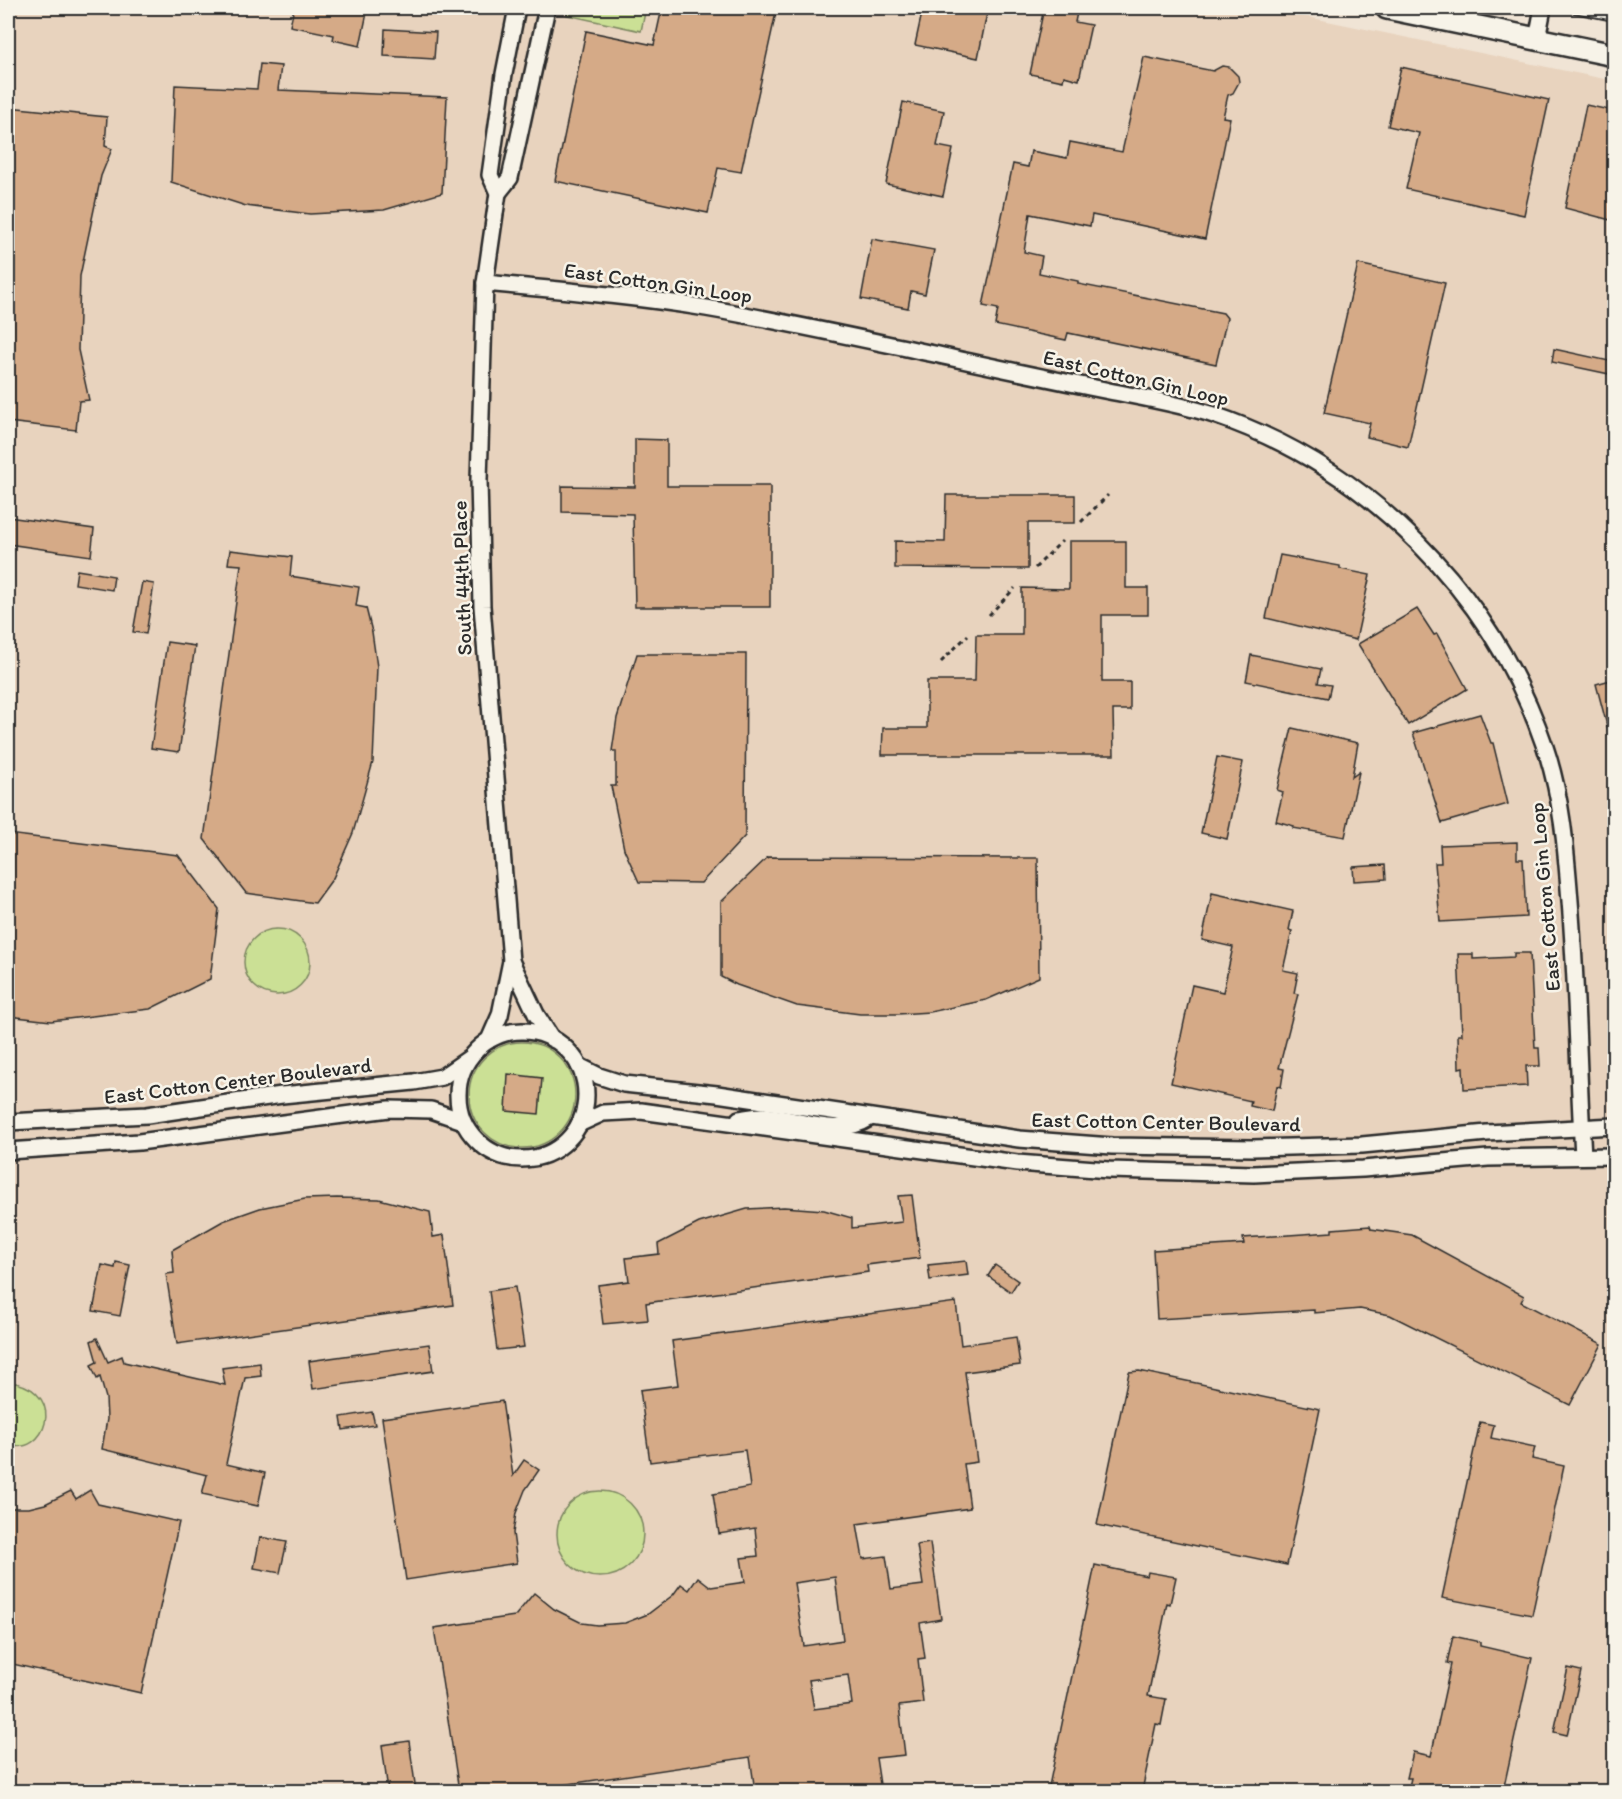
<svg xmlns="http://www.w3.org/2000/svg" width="1622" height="1799" viewBox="0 0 1622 1799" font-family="Itim,sans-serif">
	<rect width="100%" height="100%" fill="#f0e4d5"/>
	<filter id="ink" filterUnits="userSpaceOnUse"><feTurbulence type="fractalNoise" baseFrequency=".0167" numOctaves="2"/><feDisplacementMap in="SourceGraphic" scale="12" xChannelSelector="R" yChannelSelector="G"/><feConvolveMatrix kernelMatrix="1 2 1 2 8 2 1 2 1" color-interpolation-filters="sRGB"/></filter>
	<g filter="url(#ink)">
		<!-- built -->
		<path fill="#e8d3be" d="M8,8h1257l349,73v1710l-1606,1z"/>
		<!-- green -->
		<g fill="#cbe095" stroke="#7b8660" stroke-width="1.5">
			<path d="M569,8h77l-5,23 -74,-16z"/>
			<circle cx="277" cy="962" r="33"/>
			<circle cx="522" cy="1095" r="53"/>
			<path d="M16,1383c50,12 30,74 -8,62v-61z"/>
			<circle cx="600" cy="1534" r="43"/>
		</g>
		<!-- building -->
		<g fill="#d5aa87" stroke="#2b2b2b" stroke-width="1.5" fill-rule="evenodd">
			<path d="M294,8h74l-8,38 -27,-6 1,-5 -44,-9z"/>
			<path d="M662,8h115l-36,164 -23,-4 -10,45 -153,-32 31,-150 68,14z"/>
			<path d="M923,8h65l-10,50 -63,-13z"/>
			<path d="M1044,8h34l-3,14 16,3 -12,55 -15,-4 -1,5 -33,-7z"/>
			<path d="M385,29l51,3 -2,27 -50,-3z"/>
			<path d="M1144,57l69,14 9,-5 7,1 9,9 1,6 -6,11 -5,2 -5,22 7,1 -25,121 -113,-24 -2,11 -60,-12 -6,38 18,4 -3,17 39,8v3l145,29 4,5 -11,46 -148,-31 -2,7 -71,-15 3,-16 -15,-3 30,-142 15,3 3,-16 36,7 3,-16 52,10z"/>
			<path d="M260,64l21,2 -3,24 169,7 -5,96 -58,17 -74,4 -64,-8 -75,-24 4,-97 82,4z"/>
			<path d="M1401,67l148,33 -25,115 -118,-26 13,-56 -31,-7z"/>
			<path d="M903,102l41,9 -7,35 16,3 -10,47 -57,-12z"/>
			<path d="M1586,105l28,6v110l-49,-13z"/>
			<path d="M8,107l99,10 -2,29 7,3 -11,27 -21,100 -2,74 11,50 -10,1 -3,29 -68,-8z"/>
			<path d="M872,239l62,11 -9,44 -14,-3 -3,17 -47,-9z"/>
			<path d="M1358,264l87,19 -37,164 -41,-10 3,-14 -46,-10z"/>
			<path d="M1554,349l60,13v13l-62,-13z"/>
			<path d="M635,439l32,1v46h103v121h-135l-2,-93 -71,-2v-26l73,1z"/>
			<path d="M946,495h129v28h-47v46l-133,-1v-27l50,1z"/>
			<path d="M8,517l86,12 -3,27 -83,-12z"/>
			<path d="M1069,541h57v47h22v27h-46v67h28v28h-17l1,45h-232l1,-27h44v-47h48l1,-46h46v-47l47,1z"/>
			<path d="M230,550l62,7 -2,19 69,11 -3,19 10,2 6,24 5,35 -4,95 -20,71 -20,45 -18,25 -69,-10 -42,-54 37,-274 -13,-1z"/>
			<path d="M1280,555l60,11v3l30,6 -14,65 -90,-22z"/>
			<path d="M77,570l37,6 -2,14 -37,-6z"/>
			<path d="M142,582l12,2 -8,50 -13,-2z"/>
			<path d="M1417,609l17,26 3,-1 30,55 -59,36 -50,-81z"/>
			<path d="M167,642l28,4 -16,106 -28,-4z"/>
			<path d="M637,654h109l-1,182 -44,47 -62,-1 -15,-33 -13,-63h5v-35h-4l5,-33z"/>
			<path d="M1251,655l70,14 -3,14 13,2 -3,13 -82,-17z"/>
			<path d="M1614,679v57l-4,1 -14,-53z"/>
			<path d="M1480,714l11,29h2l15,61 -66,19 -29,-90z"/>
			<path d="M1292,728l66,15 -6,34 7,-5 -14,65 -52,-9 1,-2 -18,-5 7,-29 -6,-2z"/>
			<path d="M1217,757l26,5 -16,77 -26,-6z"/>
			<path d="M8,834l170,21 41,54 -9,70 -60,30 -99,12 -43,-5z"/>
			<path d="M1517,842v17h6l3,58 -86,5 -5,-59h6l-1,-18z"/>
			<path d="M768,857l270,1 1,119 -53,23 -56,12 -32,2h-38l-63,-8 -60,-21 -16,-8v-75z"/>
			<path d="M1385,865l1,14 -32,2 -1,-14z"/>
			<path d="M1212,893l81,18 -4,19 3,1 -9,39 15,3 -4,20 4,1 -19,74 5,1 -3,18 -4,-1 -5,25 -22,-5 1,-5 -80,-18 21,-98 31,7 10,-45 -31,-7z"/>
			<path d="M1514,953h16l5,95h4l1,18h-14l1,20 -63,3 -1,-22 -4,1 -1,-33h4l-4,-81h15v5l41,-2z"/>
			<path d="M508,1074l34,4 -3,36 -33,-3z"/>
			<path d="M912,1195l8,63 -53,7 1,7 -222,31 2,17 -45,4 -5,-39 31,-4 -3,-23 33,-4 -1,-10 41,-21 48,-14 37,-2 40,3 28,8v10l50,-6 -4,-26z"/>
			<path d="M337,1198l42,1 51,13 3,25 11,-2 9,70 -276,39 -11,-70 8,-1 -2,-23 51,-29 37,-13 45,-9z"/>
			<path d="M1370,1226l1,3 41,6 112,61 -3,6 81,42 -32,61 -180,-90 -30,-6 -46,4v-3l-157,9 -4,-69 91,-6 -1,-6 89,-6v-3z"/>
			<path d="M966,1261l2,14 -38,5 -2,-15z"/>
			<path d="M116,1262l14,3 -10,51 -27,-5 9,-46 13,3z"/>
			<path d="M995,1265l23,16 -7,11 -23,-16z"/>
			<path d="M515,1287l9,60 -27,3 -8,-59z"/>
			<path d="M956,1302l5,43 55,-8 4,28 -55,7 12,90 -13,2 6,44 -113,16 6,35 23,-3 5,33 32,-4 -6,-40 13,-2 11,76 -21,4 5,35 -7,1 5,44 -24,3 6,49 -29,3 5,33h-126l-5,-34 -228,34h-63l-25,-163 81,-12 19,-23 20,16 28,14 15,2 28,-2 23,-9 25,-19 8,-11 8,6 9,-13 13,10 34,-5 -4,-24 17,-2 -3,-28 -36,6 -6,-40 37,-7 -5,-37 -95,12 -10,-72 38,-5 -6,-44zM835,1577l8,63 -39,6 -10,-63zM848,1675l4,29 -38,5 -5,-29z"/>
			<path d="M97,1338l11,24 14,-6 2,6 101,23 -3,-17 38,-5 1,13 -16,2 -19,86 39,9 -7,33 -56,-12 5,-19 -105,-26 5,-30 -1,-21 -6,-21 -3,2 -6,-14 6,-3 -6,-21z"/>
			<path d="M429,1344l4,27 -120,18 -4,-28z"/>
			<path d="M1139,1371l181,38 -33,156 -190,-40 32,-153z"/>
			<path d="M502,1401l11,75 11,-16 15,10 -14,20 -9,23 -3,20 4,30 -111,17 -24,-162z"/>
			<path d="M372,1412l3,13 -32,5 -2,-13z"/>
			<path d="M1480,1422l14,3 -3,13 44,9 -3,12 32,7 -32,149 -90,-17z"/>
			<path d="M90,1490l8,14 81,18 -38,171 -133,-30v-155h21l16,-4 26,-13 5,8z"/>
			<path d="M260,1537l27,5 -7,31 -26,-5z"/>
			<path d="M1095,1565l52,11 1,-4 28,5 -6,27 -3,-1 -19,93 18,3 -5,26 -5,-1 -14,67h-94z"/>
			<path d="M1453,1636l27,6v4l52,12 -29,133h-95l3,-13h-4l6,-26 18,4 20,-92 -4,-1z"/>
			<path d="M1568,1668l13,3 -14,64 -13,-3z"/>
			<path d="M409,1741l7,50h-28l-6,-46z"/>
		</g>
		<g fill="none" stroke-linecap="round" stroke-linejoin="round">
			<!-- service casing -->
			<g stroke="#2b2b2b" stroke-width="12">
				<path id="service" d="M1575,8l39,8"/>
			</g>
			<!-- minor casing -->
			<g stroke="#2b2b2b" stroke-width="20">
				<g id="minor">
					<path d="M1537,39l6,-31"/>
					<path d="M498,193l12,-15 37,-170"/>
					<path d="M485,283c74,7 148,13 221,25 81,14 161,32 242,49 54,12 108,23 161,34 35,7 71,13 105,24 154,52 279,178 331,332 17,50 21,102 25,154 7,85 8,170 13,255"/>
					<path d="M511,961l25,53 16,25"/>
					<circle cx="522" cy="1095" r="64"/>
					<path d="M489,1040l11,-25 11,-54 -29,-355 -3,-126 6,-197 13,-90 -8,-18 14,-101 13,-66"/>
					<path d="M579,1066l20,10 25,8 93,10 302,45 93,7 141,2 109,-3 125,-12 127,-7"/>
					<path d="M739,1119c7,-1 15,-3 23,-3 37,1 73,24 108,2"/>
					<path d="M8,1122l139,-7 135,-20 132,-13 28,-5 26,-18"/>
					<path d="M579,1124l24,-11 38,-2 376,52 92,7 145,4 109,-5 125,-11 126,-2"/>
					<path d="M8,1151l131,-9 250,-33 42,1 32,11"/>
				</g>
			</g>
			<!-- secondary casing -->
			<g stroke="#2b2b2b" stroke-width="26">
				<path id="secondary" d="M1387,8l227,47"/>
			</g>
			<!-- path -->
			<g stroke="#2b2b2b" stroke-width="3" stroke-dasharray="4.5 4.5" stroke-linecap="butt">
				<path d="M1081,522l27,-27"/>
				<path d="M1035,568l27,-27"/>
				<path d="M989,615l26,-27"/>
				<path d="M941,662l27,-27"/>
			</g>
			<!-- service -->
			<use href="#service" stroke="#f7f3e8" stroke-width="8"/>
			<!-- minor -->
			<use href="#minor" stroke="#f7f3e8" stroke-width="15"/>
			<!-- secondary -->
			<use href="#secondary" stroke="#f7f3e8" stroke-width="21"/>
		</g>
	</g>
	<g text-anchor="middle" stroke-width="5" stroke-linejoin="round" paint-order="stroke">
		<!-- street labels -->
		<g font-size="21" fill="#2b2b2b" stroke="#f7f3e8">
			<text transform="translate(658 283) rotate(8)" y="7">East Cotton Gin Loop</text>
			<text transform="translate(1136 378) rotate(13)" y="7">East Cotton Gin Loop</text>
			<text transform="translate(462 578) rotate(-92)" y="7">South 44th Place</text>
			<text transform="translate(1545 897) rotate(-95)" y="7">East Cotton Gin Loop</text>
			<text transform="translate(238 1081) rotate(-7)" y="7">East Cotton Center Boulevard</text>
			<text transform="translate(1166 1122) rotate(1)" y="7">East Cotton Center Boulevard</text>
		</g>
	</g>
	<!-- margin -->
	<rect width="1622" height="1799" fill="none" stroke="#f7f3e8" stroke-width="30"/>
	<rect x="15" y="15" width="1592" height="1769" fill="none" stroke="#2b2b2b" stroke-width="2" filter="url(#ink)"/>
</svg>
